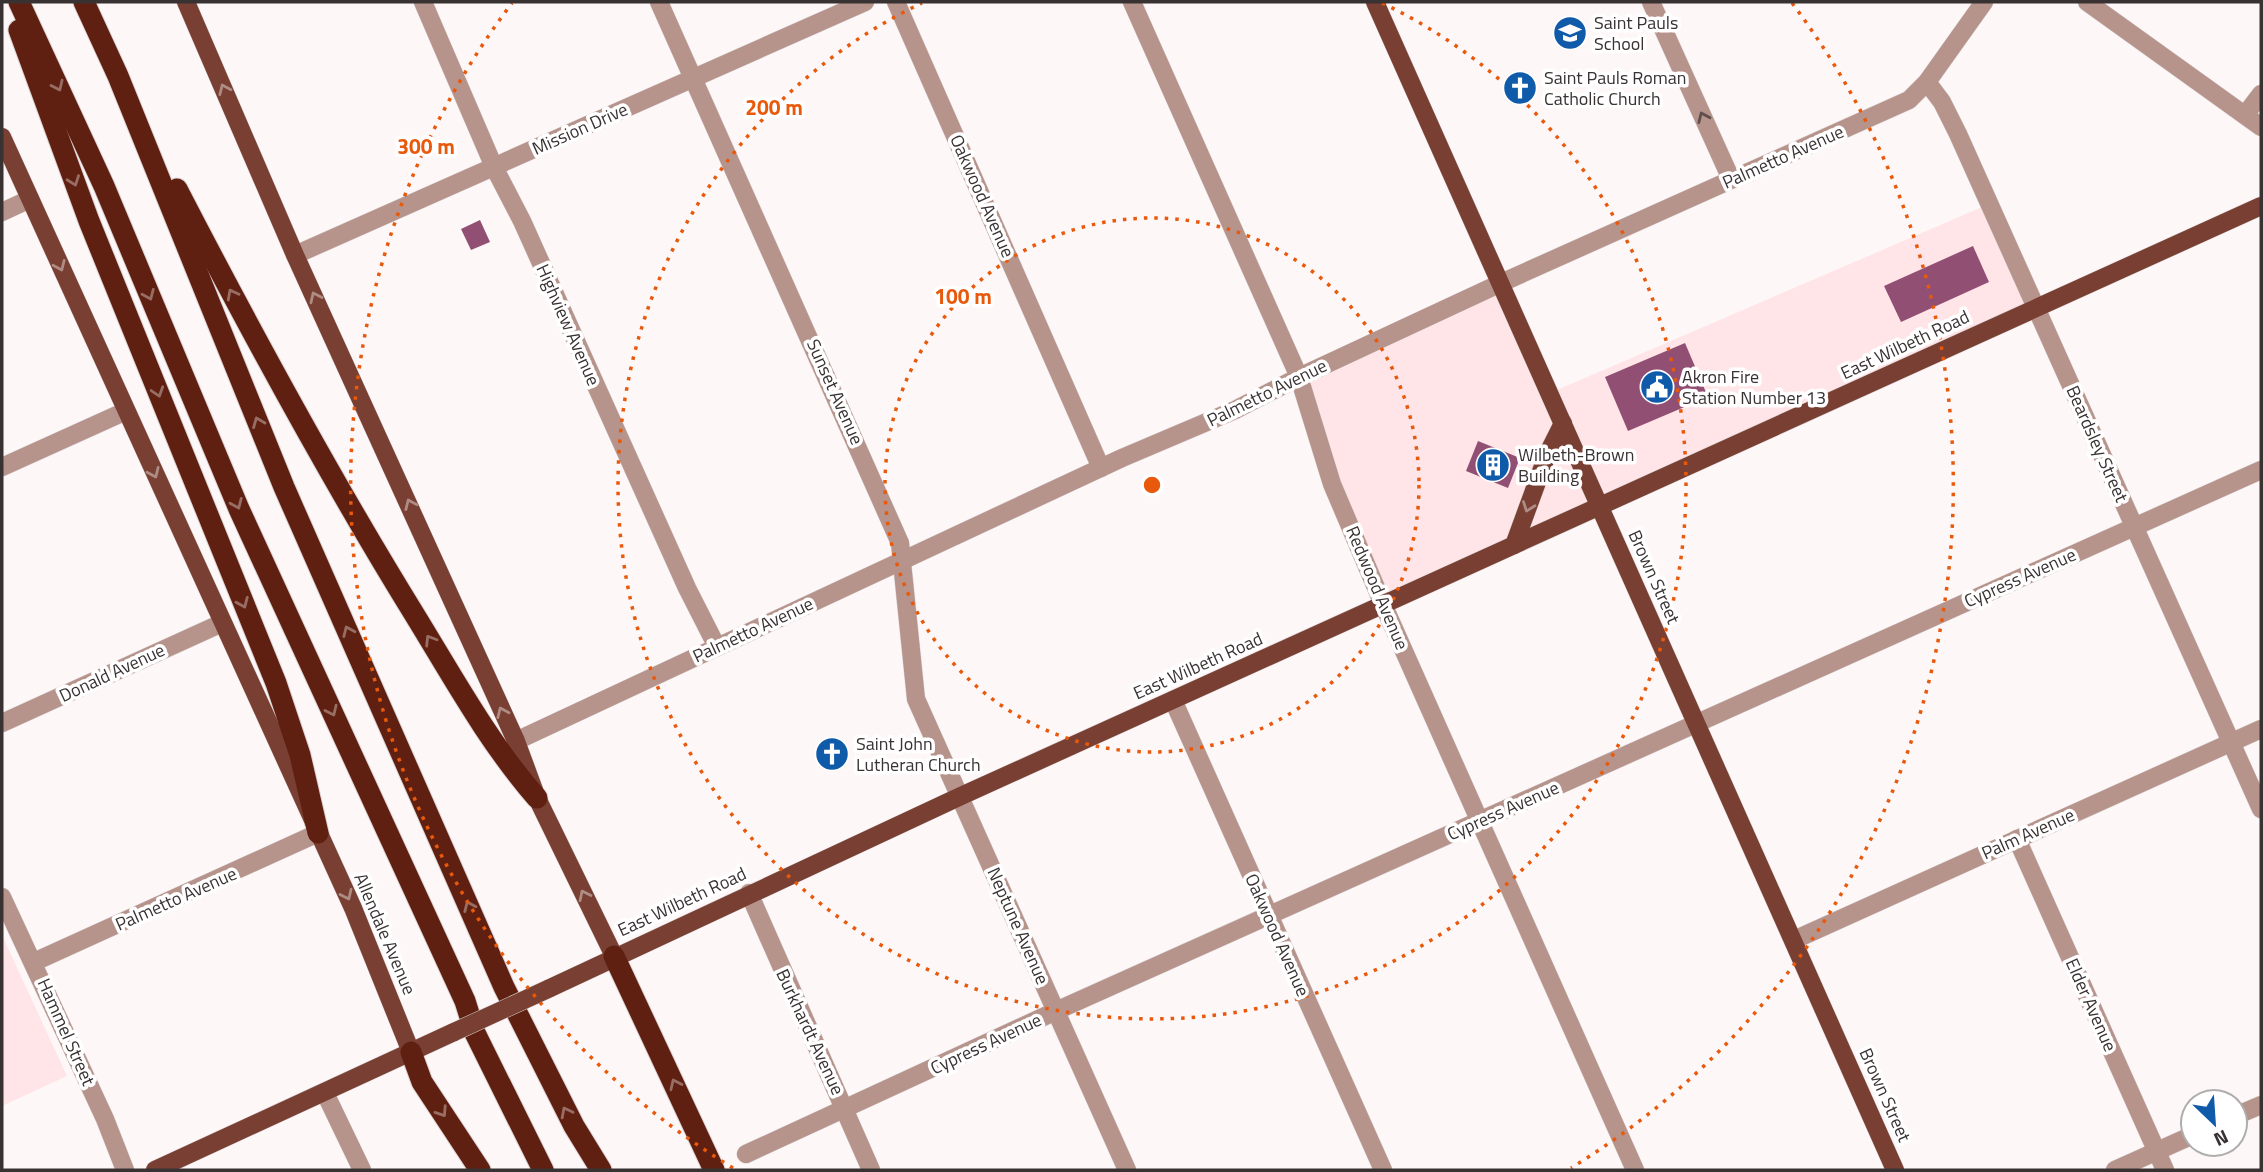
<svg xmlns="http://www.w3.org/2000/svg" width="2263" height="1172" viewBox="0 0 2263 1172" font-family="'Titillium Web',sans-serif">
	<rect width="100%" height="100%" fill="#fef7f8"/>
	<!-- built -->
	<g fill="#ffe5e7">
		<path d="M1989,204l47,104 -653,296 -84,-227 202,-94 49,110z"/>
		<path d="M2,935l65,141 -65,30z"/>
	</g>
	<!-- building -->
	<g fill="#915073">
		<path d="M480,220l10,22 -19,8 -10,-21z"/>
		<path d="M1973,246l16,36 -88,40 -17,-36z"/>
		<path d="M1685,343l23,54 -80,34 -23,-54z"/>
		<path d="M1478,441l42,17 -12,30 -42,-17z"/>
	</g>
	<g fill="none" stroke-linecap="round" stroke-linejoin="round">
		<!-- minor casing -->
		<g stroke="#dbd4d5" stroke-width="19">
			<g id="minor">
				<path d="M423,2l71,165 28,54 165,367 30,59"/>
				<path d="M659,2l241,541 16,156 211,471"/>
				<path d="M896,2l205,466"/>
				<path d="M1132,2l167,375 33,107 51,120 252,566"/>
				<path d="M1651,2l80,177"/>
				<path d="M2087,2l174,125"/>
				<path d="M1927,82l15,20 16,32 303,675"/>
				<path d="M2245,115l16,-21"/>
				<path d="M2,212l28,-13"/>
				<path d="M295,255l570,-253"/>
				<path d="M2,467l124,-56"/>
				<path d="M1173,700l210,470"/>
				<path d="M2,723l220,-100"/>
				<path d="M516,741l606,-283 113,-48 64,-33 202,-94 408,-183 18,-18 57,-80"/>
				<path d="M2017,839l148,331"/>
				<path d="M749,893l122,277"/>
				<path d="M2,897l103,222 20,51"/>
				<path d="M1794,940l467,-211"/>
				<path d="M34,962l284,-129"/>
				<path d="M325,1093l37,77"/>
				<path d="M2235,1116l26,-11"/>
				<path d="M746,1154l310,-143 1205,-541"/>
				<path d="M2115,1170l78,-35"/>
			</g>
		</g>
		<!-- major casing -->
		<g stroke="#dbd4d5" stroke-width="19">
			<g id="major">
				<path d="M186,2l109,253 221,486 21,57 77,158"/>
				<path d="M1375,2l520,1168"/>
				<path d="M2,137l351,771 58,144"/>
				<path d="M1514,545l33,-90 16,-32"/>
				<path d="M548,989l413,-193 1300,-590"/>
				<path d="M155,1170l299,-138"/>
			</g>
		</g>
		<!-- highway casing -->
		<g stroke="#dbd4d5" stroke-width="23">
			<g id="highway">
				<path d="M19,2l85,184 135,323 226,492 10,32 68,137"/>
				<path d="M84,2l34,74 166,411 220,500 70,139 27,44"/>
				<path d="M19,30l70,191 187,462 24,72 18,78"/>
				<path d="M177,189c75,145 153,289 239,428 38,62 73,126 121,181"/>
				<path d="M614,956l100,214"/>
				<path d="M411,1052l11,30 58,88"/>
			</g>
		</g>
		<!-- minor -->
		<use href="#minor" stroke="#b6938b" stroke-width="18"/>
		<!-- major -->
		<use href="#major" stroke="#783f32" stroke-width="18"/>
		<!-- highway -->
		<use href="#highway" stroke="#602011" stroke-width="21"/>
		<!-- major-bridge casing -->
		<g stroke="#dbd4d5" stroke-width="19" stroke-linecap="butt">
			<path id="major-bridge" d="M454,1032l94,-43"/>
		</g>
		<!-- major-bridge -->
		<use href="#major-bridge" stroke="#783f32" stroke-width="18"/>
	</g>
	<!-- one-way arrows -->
	<defs><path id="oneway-chevron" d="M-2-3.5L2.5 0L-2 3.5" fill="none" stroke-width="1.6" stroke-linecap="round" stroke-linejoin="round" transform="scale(1.75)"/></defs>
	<g stroke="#986e64">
		<use href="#oneway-chevron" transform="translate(58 86) rotate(65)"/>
		<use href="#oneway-chevron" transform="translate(74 181) rotate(70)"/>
		<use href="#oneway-chevron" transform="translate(232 294) rotate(-118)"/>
		<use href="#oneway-chevron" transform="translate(149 295) rotate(67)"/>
		<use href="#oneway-chevron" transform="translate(158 392) rotate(72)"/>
		<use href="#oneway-chevron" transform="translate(258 422) rotate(-112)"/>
		<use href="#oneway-chevron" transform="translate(237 504) rotate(67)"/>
		<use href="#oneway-chevron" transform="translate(243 603) rotate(67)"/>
		<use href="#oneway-chevron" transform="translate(348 631) rotate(-114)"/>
		<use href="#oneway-chevron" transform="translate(430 640) rotate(-122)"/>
		<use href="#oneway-chevron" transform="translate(332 711) rotate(65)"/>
		<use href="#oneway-chevron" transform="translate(469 906) rotate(-114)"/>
		<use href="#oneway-chevron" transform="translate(675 1084) rotate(-115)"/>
		<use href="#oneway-chevron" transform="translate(442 1112) rotate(57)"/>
		<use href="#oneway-chevron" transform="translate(566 1112) rotate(-117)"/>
	</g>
	<g stroke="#ae8c84">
		<use href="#oneway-chevron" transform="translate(224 89) rotate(-114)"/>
		<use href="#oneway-chevron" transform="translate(60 266) rotate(66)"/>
		<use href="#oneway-chevron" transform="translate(315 297) rotate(-115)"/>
		<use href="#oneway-chevron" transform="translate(154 473) rotate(66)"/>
		<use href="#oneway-chevron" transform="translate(410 504) rotate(-114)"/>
		<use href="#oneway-chevron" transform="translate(1528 507) rotate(110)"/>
		<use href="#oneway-chevron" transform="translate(502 712) rotate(-114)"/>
		<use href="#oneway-chevron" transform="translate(347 895) rotate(65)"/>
		<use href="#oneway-chevron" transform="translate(584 895) rotate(-116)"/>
	</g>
	<use stroke="#5e4f4d" href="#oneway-chevron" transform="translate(1703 117) rotate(-114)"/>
	<!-- distance rings -->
	<g fill="none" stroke="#e8590c" stroke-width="3.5" stroke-dasharray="3.5 7">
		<circle cx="1152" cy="485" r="267"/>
		<path d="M1382 3A534 534 0 1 1 922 3"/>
		<path d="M733 1168A801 801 0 0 1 512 3M1792 3A801 801 0 0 1 1571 1168"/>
	</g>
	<!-- icons -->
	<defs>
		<g id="school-disc" transform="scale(1.75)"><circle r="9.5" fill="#0f5baa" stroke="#fff"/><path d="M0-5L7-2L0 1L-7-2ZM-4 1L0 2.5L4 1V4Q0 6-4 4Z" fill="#fff"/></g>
		<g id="church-disc" transform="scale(1.75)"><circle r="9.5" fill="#0f5baa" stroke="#fff"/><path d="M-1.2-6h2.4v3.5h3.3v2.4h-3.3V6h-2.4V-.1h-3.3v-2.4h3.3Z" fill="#fff"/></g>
		<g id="civic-disc" transform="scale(1.75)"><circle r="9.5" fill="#0f5baa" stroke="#fff"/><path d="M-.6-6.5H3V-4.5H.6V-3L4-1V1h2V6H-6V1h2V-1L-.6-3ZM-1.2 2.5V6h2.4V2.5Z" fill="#fff"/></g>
		<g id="building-disc" transform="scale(1.75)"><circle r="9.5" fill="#0f5baa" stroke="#fff"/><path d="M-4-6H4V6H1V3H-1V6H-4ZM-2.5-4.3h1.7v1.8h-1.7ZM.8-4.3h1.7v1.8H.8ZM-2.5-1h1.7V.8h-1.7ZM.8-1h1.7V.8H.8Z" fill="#fff"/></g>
	</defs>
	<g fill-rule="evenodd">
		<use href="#school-disc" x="1570" y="33"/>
		<use href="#church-disc" x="1520" y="88"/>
		<use href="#civic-disc" x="1657" y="387"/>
		<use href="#building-disc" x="1493" y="465"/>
		<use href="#church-disc" x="832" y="754"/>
	</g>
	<g text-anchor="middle" stroke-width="7" stroke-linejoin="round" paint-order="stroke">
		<!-- poi labels -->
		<g font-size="18" fill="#393233" stroke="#fff" text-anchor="start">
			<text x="1594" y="29">Saint Pauls<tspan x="1594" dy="21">School</tspan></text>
			<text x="1544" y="84">Saint Pauls Roman<tspan x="1544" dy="21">Catholic Church</tspan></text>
			<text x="1682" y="383">Akron Fire<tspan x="1682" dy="21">Station Number 13</tspan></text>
			<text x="1518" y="461">Wilbeth-Brown<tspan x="1518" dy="21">Building</tspan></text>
			<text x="856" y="750">Saint John<tspan x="856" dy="21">Lutheran Church</tspan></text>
		</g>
		<!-- street labels -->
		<g font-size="18" fill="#393233" stroke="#fff">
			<text transform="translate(580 129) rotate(-24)" y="6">Mission Drive</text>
			<text transform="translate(1783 157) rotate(-24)" y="6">Palmetto Avenue</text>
			<text transform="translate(982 196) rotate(66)" y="6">Oakwood Avenue</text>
			<text transform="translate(568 325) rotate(66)" y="6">Highview Avenue</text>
			<text transform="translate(1905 345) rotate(-25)" y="6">East Wilbeth Road</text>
			<text transform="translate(835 392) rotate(66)" y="6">Sunset Avenue</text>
			<text transform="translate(1267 393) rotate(-26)" y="6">Palmetto Avenue</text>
			<text transform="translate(2097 444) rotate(66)" y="6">Beardsley Street</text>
			<text transform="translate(1654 577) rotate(66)" y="6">Brown Street</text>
			<text transform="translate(2020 578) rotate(-24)" y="6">Cypress Avenue</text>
			<text transform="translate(1377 588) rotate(67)" y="6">Redwood Avenue</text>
			<text transform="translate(753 630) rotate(-25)" y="6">Palmetto Avenue</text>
			<text transform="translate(1198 666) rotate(-24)" y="6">East Wilbeth Road</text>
			<text transform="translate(112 673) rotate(-25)" y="6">Donald Avenue</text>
			<text transform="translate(1503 811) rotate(-24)" y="6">Cypress Avenue</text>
			<text transform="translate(2028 834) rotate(-24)" y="6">Palm Avenue</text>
			<text transform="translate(176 899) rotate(-24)" y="6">Palmetto Avenue</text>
			<text transform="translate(682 902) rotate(-25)" y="6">East Wilbeth Road</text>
			<text transform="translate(1018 926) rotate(66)" y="6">Neptune Avenue</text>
			<text transform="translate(385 934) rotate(67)" y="6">Allendale Avenue</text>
			<text transform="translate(1277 935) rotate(66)" y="6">Oakwood Avenue</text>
			<text transform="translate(2091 1005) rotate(66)" y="6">Elder Avenue</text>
			<text transform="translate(66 1032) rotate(66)" y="6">Hammel Street</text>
			<text transform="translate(810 1032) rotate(65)" y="6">Burkhardt Avenue</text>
			<text transform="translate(986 1044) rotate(-25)" y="6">Cypress Avenue</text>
			<text transform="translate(1885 1095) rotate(66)" y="6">Brown Street</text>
		</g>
	</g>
	<circle cx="1152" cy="485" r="10" fill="#e8590c" stroke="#fff" stroke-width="3.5"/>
	<g font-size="21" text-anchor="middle" font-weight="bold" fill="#e8590c" stroke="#fff" stroke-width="7" stroke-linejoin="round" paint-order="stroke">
		<text x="774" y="115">200 m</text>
		<text x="426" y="154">300 m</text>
		<text x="963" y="304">100 m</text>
	</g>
	<!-- border -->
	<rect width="2263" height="1172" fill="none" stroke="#393233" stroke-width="7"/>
	<!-- north arrow -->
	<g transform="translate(2214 1123) rotate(155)"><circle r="33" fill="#ffffff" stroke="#b0adad" stroke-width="2"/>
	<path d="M0-5L12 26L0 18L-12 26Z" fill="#0f5baa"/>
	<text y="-10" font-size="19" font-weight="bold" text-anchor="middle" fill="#393233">N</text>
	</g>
</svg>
